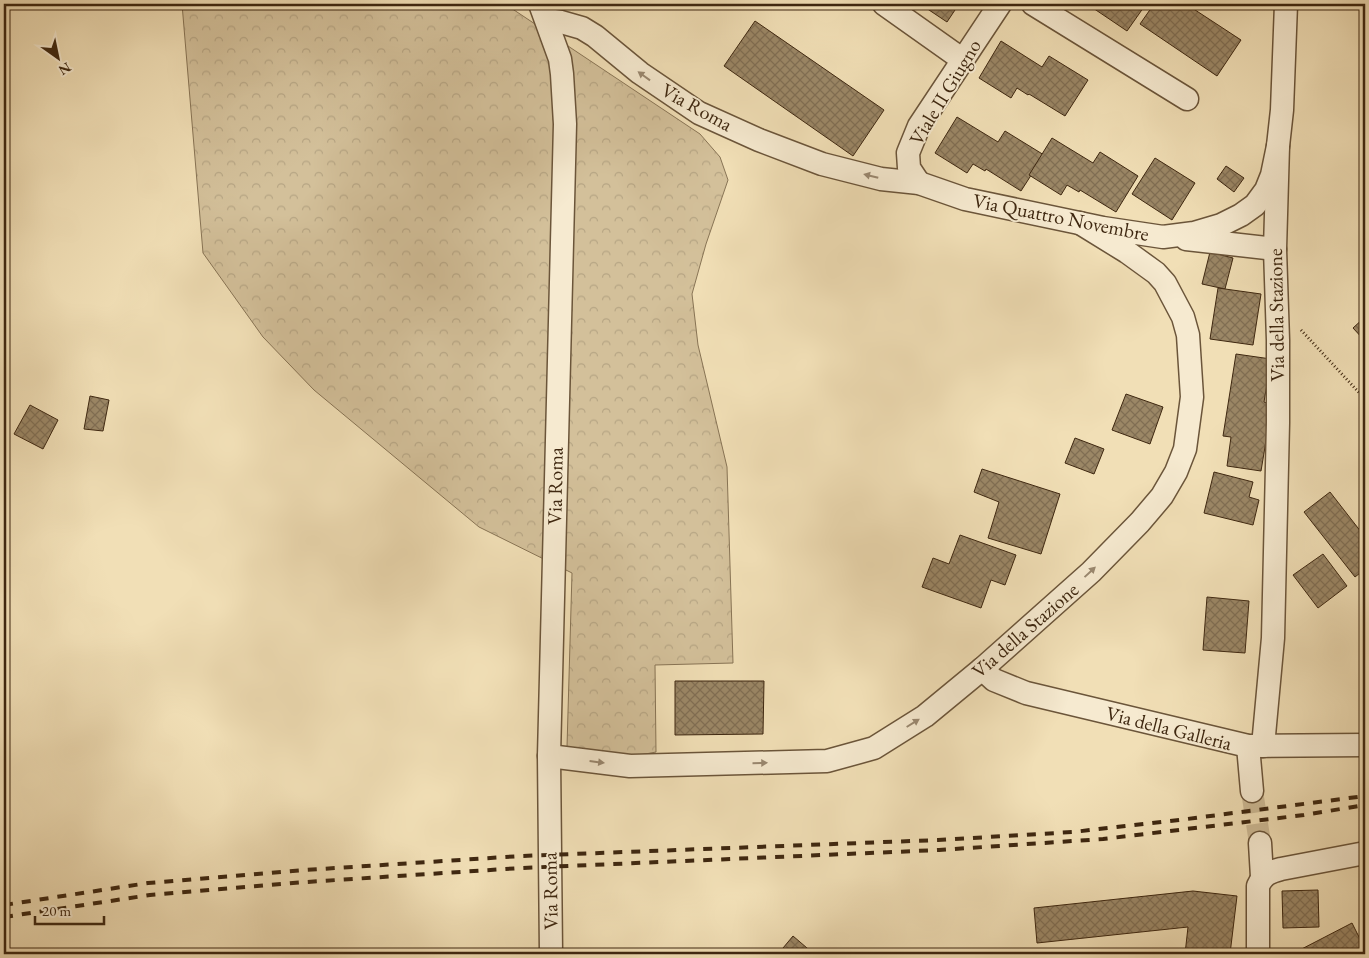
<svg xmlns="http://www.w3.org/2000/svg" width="1369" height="958" viewBox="0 0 1369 958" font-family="'EB Garamond',serif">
	<defs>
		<pattern id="forest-crowns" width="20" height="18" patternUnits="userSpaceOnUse" patternTransform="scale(1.25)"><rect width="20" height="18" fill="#d3c09a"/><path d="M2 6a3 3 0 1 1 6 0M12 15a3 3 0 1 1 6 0" fill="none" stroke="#b6a584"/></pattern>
		<pattern id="building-cross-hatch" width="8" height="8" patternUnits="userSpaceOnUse" patternTransform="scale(1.25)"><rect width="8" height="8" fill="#9b8766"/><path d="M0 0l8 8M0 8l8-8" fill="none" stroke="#806e53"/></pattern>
	</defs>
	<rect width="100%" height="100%" fill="#f1dfb6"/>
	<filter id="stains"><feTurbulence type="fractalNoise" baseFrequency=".004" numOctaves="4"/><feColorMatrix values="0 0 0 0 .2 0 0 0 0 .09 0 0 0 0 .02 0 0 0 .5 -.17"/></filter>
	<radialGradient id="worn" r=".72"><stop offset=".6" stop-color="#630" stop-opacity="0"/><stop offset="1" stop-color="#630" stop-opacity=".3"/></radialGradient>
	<!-- forest -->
	<path fill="url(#forest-crowns)" stroke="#887455" d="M182,4h323l195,130 20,23 8,23 -22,64 -14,50 6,51 29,122 6,196 -78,2 1,87 -32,6 -57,-11 5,-174 -93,-46 -165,-137 -51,-53 -60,-84z"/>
	<!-- building -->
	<g fill="url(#building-cross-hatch)" stroke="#3e2710">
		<path d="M920,4h39l-12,18z"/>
		<path d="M1087,4h59l-19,27z"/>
		<path d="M1154,4h32l55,36 -24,36 -77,-52z"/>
		<path d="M755,21l129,89 -31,46 -129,-90z"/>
		<path d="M1001,41l41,26 7,-11 39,24 -23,36 -36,-22 -1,1 -11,-7 -6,10 -32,-20z"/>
		<path d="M957,117l41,25 7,-11 39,24 -23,36 -35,-22 -1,2 -12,-7 -6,9 -32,-20z"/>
		<path d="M1052,138l41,25 7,-11 38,24 -22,36 -36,-22 -1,2 -12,-7 -6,10 -32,-20z"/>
		<path d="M1155,158l40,25 -23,37 -40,-26z"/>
		<path d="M1226,166l18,12 -10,14 -17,-13z"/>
		<path d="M1210,252l23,6 -8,31 -23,-5z"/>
		<path d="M1218,288l43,6 -8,51 -43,-6z"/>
		<path d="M1365,317v24l-12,-13z"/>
		<path d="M1236,354l35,5 -7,43 8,3 -11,66 -34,-5 4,-29 -8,-1z"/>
		<path d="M1126,394l37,13 -13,37 -38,-14z"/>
		<path d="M90,396l19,4 -6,31 -19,-2z"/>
		<path d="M30,405l28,15 -15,29 -29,-15z"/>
		<path d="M1075,438l29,11 -10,25 -29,-11z"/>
		<path d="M982,469l78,25 -19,60 -53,-16 11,-36 -25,-10z"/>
		<path d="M1214,472l39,10 -4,15 10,3 -6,25 -49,-12z"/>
		<path d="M1330,492l35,45v32l-10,8 -51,-65z"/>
		<path d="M960,535l56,20 -11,30 -14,-5 -10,28 -59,-21 11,-29 16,6z"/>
		<path d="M1323,554l24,32 -29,22 -25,-33z"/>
		<path d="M1207,597l42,4 -4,52 -42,-3z"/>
		<path d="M675,681h89l-1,53 -88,1z"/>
		<path d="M1318,890l1,37 -36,1 -1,-37z"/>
		<path d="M1193,891l44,5 -7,58h-45l3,-27 -151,16 -3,-35z"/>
		<path d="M1352,923l13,26v5h-73z"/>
		<path d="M793,936l21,18h-36z"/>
	</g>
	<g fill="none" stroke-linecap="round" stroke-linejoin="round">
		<!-- minor-tunnel -->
		<path stroke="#cdba95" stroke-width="22" stroke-dasharray="22 11" stroke-linecap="butt" d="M1252,791l8,52"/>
		<!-- minor casing -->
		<g stroke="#6b553a" stroke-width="25">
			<g id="minor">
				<path d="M540,4l20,55 2,15 3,50 -16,632 2,198"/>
				<path d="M884,4l79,56"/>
				<path d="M1033,4l154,95"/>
				<path d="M547,20l14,2 21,6 13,8 45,37 59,40 60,27 63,24 59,15 38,4 46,16 138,29 60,9 31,-4 27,-8 20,-10 14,-10 11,-15 6,-15 6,-29"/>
				<path d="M919,183l-10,-15 -1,-15 11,-27 81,-122"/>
				<path d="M1186,239l89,10"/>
				<path d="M982,669l12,11 32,13 222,53 117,-1"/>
				<path d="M1248,746l4,45"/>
				<path d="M1263,746l10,-108 5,-215v-83l-3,-91 3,-103 4,-36 4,-106"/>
				<path d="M549,756l81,10 197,-5 47,-13 51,-32 57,-47 109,-97 49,-50 22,-26 14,-24 9,-23 7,-52 -4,-62 -5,-18 -18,-34 -9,-10 -29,-21 -47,-29"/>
				<path d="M1260,843l2,34"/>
				<path d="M1258,954v-68c5,-11 11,-14 23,-17l84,-16"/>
			</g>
		</g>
		<!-- path -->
		<path stroke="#3e2710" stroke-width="3" stroke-dasharray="1 2.5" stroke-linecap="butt" d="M1301,330l64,69"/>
		<!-- minor -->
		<use href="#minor" stroke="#f6ead0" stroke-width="22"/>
		<!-- rail -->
		<g stroke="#3e2710" stroke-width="4" stroke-dasharray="9 9" stroke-linecap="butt">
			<path d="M4,905l144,-22 157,-13 216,-14 417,-16 135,-8 114,-13 178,-23"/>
			<path d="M4,917l146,-22 156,-13 215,-14 418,-18 164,-11 201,-24 61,-10"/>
		</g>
	</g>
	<!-- one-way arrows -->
	<defs><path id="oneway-solid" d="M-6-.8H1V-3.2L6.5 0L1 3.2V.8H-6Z" transform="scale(1.25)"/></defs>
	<g fill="#9a8870">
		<use href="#oneway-solid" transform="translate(644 76) rotate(-144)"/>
		<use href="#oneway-solid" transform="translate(871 176) rotate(-166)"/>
		<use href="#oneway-solid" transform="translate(1090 572) rotate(-43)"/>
		<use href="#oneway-solid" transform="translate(913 723) rotate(-32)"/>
		<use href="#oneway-solid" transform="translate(597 762) rotate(7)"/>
		<use href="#oneway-solid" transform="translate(760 763) rotate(-1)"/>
	</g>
	<g text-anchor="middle" stroke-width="4" stroke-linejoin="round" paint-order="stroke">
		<!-- street labels -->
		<g font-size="20" fill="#3e2710" stroke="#f6ead0">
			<text transform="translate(945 92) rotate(-59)" y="7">Viale II Giugno</text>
			<text transform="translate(697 107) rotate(29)" y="7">Via Roma</text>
			<text transform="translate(1061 217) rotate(11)" y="7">Via Quattro Novembre</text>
			<text transform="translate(1276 315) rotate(-91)" y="7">Via della Stazione</text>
			<text transform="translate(555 486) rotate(-89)" y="7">Via Roma</text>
			<text transform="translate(1025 630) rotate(-41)" y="7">Via della Stazione</text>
			<text transform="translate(1169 728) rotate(14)" y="7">Via della Galleria</text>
			<text transform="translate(550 891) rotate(-91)" y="7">Via Roma</text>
		</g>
	</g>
	<!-- margin -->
	<rect width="1369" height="958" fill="none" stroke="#f1dfb6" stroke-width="20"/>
	<rect x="5" y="5" width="1359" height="948" fill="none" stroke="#3e2710" stroke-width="2.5"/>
	<rect x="10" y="10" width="1349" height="938" fill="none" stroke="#3e2710"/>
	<!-- north arrow -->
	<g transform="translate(58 58) rotate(147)" stroke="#f6ead0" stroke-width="4" paint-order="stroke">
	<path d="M0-4L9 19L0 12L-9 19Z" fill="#3e2710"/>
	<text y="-8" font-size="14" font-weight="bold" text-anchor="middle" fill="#3e2710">N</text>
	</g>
	<!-- scale -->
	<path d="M35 916v8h69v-8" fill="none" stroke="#3e2710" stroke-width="2.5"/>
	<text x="42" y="916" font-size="15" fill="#3e2710" stroke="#f6ead0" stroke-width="4" paint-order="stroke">20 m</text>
	<rect width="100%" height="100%" filter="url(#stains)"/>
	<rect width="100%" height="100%" fill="url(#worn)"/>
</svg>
